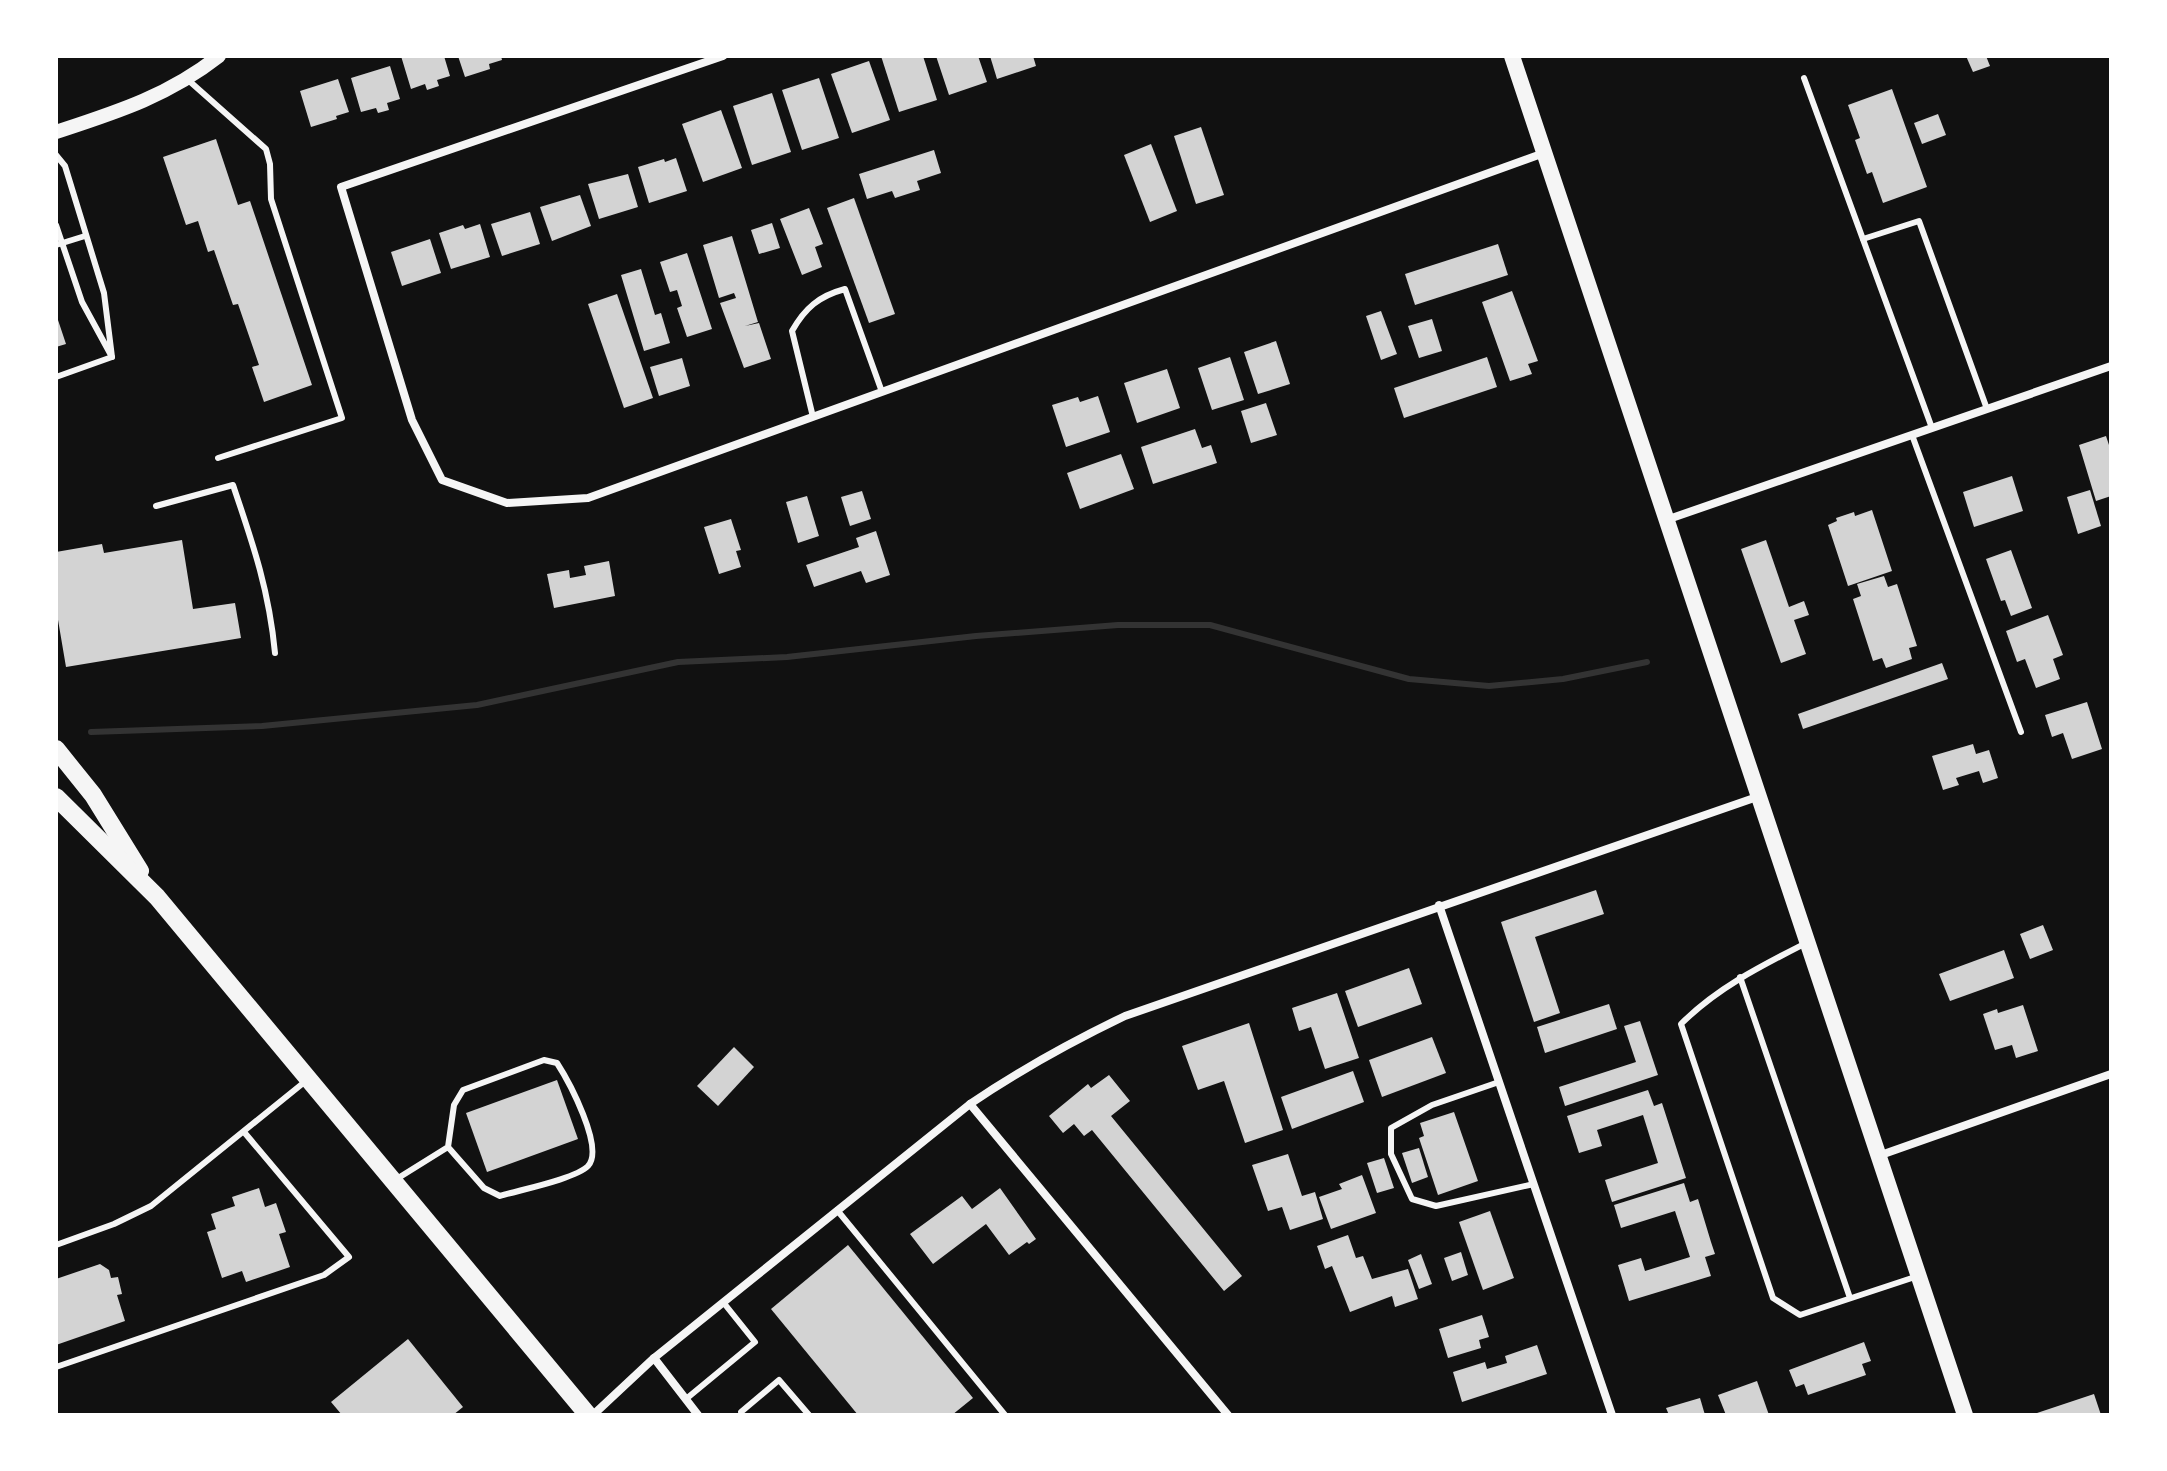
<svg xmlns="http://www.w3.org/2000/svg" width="2167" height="1471" viewBox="0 0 2167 1471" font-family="Manrope,sans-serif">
	<rect width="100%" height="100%" fill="#111"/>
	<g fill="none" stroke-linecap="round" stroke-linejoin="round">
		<!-- stream -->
		<path stroke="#333" stroke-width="6" d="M91,732l171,-6 215,-21 201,-43 109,-5 189,-21 142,-11h92l199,54 80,7 74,-7 84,-17"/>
	</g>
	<!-- building -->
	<g fill="#d3d3d3">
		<path d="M401,56h43l6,20 -13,4 2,6 -12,4 -2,-6 -14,5z"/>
		<path d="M458,56h43l1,4 -13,4 1,5 -25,8z"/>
		<path d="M881,56h42l14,44 -38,12z"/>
		<path d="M936,56h42l9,26 -38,13z"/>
		<path d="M990,56h43l3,10 -39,13z"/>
		<path d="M1966,56h20l4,10 -17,6z"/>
		<path d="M869,61l21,59 -38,13 -21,-59z"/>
		<path d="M390,66l10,33 -13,4 2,7 -11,3 -2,-5 -15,4 -10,-34z"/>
		<path d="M819,78l20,60 -37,12 -20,-60z"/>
		<path d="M338,79l11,33 -13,4 1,3 -26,8 -11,-36z"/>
		<path d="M1892,89l35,98 -44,16 -11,-31 -5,2 -12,-34 5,-2 -12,-33z"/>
		<path d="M772,93l19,59 -39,13 -19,-59z"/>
		<path d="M721,110l21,58 -39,14 -21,-58z"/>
		<path d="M1938,114l8,21 -24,9 -8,-21z"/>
		<path d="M1201,127l23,68 -28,9 -22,-68z"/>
		<path d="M216,139l22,66 12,-4 62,184 -48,17 -12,-35 7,-2 -21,-61 -5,1 -19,-55 -6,2 -10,-31 -12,4 -23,-68z"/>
		<path d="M1151,144l26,67 -27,11 -26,-67z"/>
		<path d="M934,150l7,23 -24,8 3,9 -25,8 -3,-7 -25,8 -8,-25z"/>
		<path d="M676,158l11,33 -38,12 -11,-36 26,-8 1,3z"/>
		<path d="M628,174l10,33 -39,12 -11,-35z"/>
		<path d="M580,195l11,31 -39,15 -12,-34z"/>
		<path d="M854,198l41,116 -26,9 -42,-115z"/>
		<path d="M809,208l14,36 -8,3 7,20 -20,8 -22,-56z"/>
		<path d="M530,212l10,32 -38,12 -11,-32z"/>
		<path d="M772,223l8,25 -21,6 -8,-24z"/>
		<path d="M480,224l10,33 -39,12 -12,-36 24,-8 2,4z"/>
		<path d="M732,236l26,86 -13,4 14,-3 12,36 -27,9 -24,-65 16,-5 -2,-5 -15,5 -16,-53z"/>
		<path d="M430,239l11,34 -39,13 -11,-34z"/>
		<path d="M1498,244l10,31 -93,30 -10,-31z"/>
		<path d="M687,253l25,76 -25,8 -10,-29 5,-2 -5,-16 -7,2 -10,-30z"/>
		<path d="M641,269l14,46 6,-2 9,30 -26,8 -23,-76z"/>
		<path d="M1512,291l26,70 -10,3 4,10 -22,7 -28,-79z"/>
		<path d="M617,294l36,104 -29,10 -36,-104z"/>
		<path d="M1381,311l16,43 -16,6 -15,-44z"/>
		<path d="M56,314l10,30 -10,3z"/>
		<path d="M1432,319l10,32 -23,7 -11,-32z"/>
		<path d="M1276,341l14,43 -32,10 -14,-42z"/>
		<path d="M1230,357l14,43 -32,10 -14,-42z"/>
		<path d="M1487,357l10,30 -93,31 -10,-30z"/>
		<path d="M682,358l8,28 -31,10 -9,-29z"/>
		<path d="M1167,369l13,39 -43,15 -13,-40z"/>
		<path d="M1098,396l12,36 -44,15 -14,-42 26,-8 2,5z"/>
		<path d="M1266,403l11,32 -26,8 -10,-32z"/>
		<path d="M1195,429l7,19 9,-3 6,18 -64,21 -12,-37z"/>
		<path d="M2106,436l3,9 2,-1v52l-15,5 -17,-56z"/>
		<path d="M1121,454l13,35 -54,20 -13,-36z"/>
		<path d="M2012,476l11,35 -49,16 -11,-35z"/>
		<path d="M2090,490l11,36 -23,8 -11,-37z"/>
		<path d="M862,491l9,28 -21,7 -9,-29z"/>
		<path d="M807,496l12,40 -21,7 -12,-41z"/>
		<path d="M1872,510l20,61 -44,15 -20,-61 9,-4 -1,-3 18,-6 1,4z"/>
		<path d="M731,519l10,31 -5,1 5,16 -22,7 -15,-47z"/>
		<path d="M876,531l14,44 -24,8 -5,-12 -47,16 -8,-22 53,-18 -3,-9z"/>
		<path d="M182,540l11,69 42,-6 6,35 -175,29 -10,-59v-56l46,-8 2,9z"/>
		<path d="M1766,540l23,67 15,-6 5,14 -15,5 12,34 -25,9 -40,-114z"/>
		<path d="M2011,550l21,58 -21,8 -6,-16 -4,1 -15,-42z"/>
		<path d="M609,561l6,35 -61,12 -7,-34 22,-4 1,8 16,-3 -2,-9z"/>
		<path d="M1884,576l4,11 9,-3 20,62 -8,2 3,11 -26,9 -4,-10 -9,3 -20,-62 8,-3 -4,-12z"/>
		<path d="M2048,615l15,40 -10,4 7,20 -24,9 -11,-29 -8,3 -11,-31z"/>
		<path d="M1942,663l6,16 -145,50 -5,-15z"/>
		<path d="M2087,702l15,47 -30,10 -9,-26 -11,4 -7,-22z"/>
		<path d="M1973,744l3,10 13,-4 9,28 -15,5 -4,-12 -23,7 3,7 -16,5 -11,-34z"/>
		<path d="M1596,890l8,24 -69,23 25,76 -26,9 -33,-100z"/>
		<path d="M2043,925l10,25 -23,9 -10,-25z"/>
		<path d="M2004,950l10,28 -64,23 -11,-27z"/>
		<path d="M1409,968l13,36 -64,23 -13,-36z"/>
		<path d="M1337,993l22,65 -34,11 -14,-42 -12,4 -7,-23z"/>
		<path d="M1609,1004l8,25 -72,24 -8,-26z"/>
		<path d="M2023,1005l15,46 -22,7 -4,-13 -17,5 -12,-36 14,-5 1,4z"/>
		<path d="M1640,1021l18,54 -93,31 -6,-19 77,-25 -12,-36z"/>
		<path d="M1249,1023l34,107 -38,13 -21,-62 -26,9 -16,-44z"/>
		<path d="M1432,1037l14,36 -64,24 -13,-37z"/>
		<path d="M734,1047l20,20 -36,39 -21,-20z"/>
		<path d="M1353,1071l11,31 -72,27 -11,-32z"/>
		<path d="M1109,1075l21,26 -19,15 131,160 -18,15 -132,-161 -8,6 -10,-12 -11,9 -14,-17 39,-32 3,4z"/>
		<path d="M557,1080l21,59 -91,33 -21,-59z"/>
		<path d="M1648,1090l6,16 8,-3 24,75 -74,24 -7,-22 53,-17 -15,-48 -46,15 5,16 -23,7 -12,-37z"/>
		<path d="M1454,1112l24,69 -40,14 -19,-57 5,-2 -4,-13z"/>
		<path d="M1419,1148l9,29 -16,6 -10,-30z"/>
		<path d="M1288,1154l14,42 13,-4 8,27 -33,11 -8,-23 -14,4 -16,-46z"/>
		<path d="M1384,1158l10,30 -17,5 -10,-30z"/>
		<path d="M1362,1175l14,38 -45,16 -12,-32 23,-8 -3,-5z"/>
		<path d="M1684,1183l6,19 8,-3 13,43 4,12 -10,3 6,19 -82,25 -11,-36 23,-7 4,13 45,-14 -15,-46 -54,17 -7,-23z"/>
		<path d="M259,1188l6,19 11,-4 10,29 -7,2 11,33 -44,15 -4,-11 -20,7 -15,-46 9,-3 -5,-15 24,-8 -3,-9z"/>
		<path d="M1000,1188l36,51 -7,5 -2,-2 -18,13 -23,-31 -53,40 -23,-30 52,-38 10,13z"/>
		<path d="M1490,1211l24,67 -31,12 -24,-68z"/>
		<path d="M1348,1235l8,23 7,-2 9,23 36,-10 10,30 -23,8 -3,-11 -42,16 -18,-46 -7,3 -8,-23z"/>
		<path d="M848,1245l125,153 -21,17h-94l-87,-106z"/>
		<path d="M1461,1252l7,23 -16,6 -8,-23z"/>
		<path d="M1421,1254l11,30 -13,5 -11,-29z"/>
		<path d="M100,1264l9,6 2,8 7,-1 4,17 -5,1 8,26 -69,24v-66z"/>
		<path d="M1482,1315l7,22 -10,3 2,8 -33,10 -9,-29z"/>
		<path d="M408,1339l55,68 -10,8h-111l-11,-13z"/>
		<path d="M1864,1342l7,19 -9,3 4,11 -58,20 -4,-11 -8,3 -7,-17z"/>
		<path d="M1537,1345l10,29 -85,28 -9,-30 32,-10 2,7 20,-6 -2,-7z"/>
		<path d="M1757,1381l12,34h-43l-8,-20z"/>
		<path d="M2094,1394l7,21h-67v-1z"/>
		<path d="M1700,1398l5,17h-36l-3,-7z"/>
	</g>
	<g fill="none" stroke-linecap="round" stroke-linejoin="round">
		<!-- service -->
		<g stroke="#f5f5f5" stroke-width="6">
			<path d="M1804,78l128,350"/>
			<path d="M187,79l79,70 4,15 1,35 71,219 -124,40"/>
			<path d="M56,155l9,11 39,127 8,64 -30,-55 -26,-77"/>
			<path d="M1863,239l56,-18 68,188"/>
			<path d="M56,245l29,-9"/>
			<path d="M56,377l56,-20"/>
			<path d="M813,417l-21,-86c13,-23 27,-35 53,-42l37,103"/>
			<path d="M1912,435l109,297"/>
			<path d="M156,506l77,-21c20,59 36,105 42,168"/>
			<path d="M1806,943c-45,23 -89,45 -125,81l92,274 27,17 118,-39"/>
			<path d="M1740,977l110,321"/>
			<path d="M1499,1082l-67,23 -41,23v26l21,45 24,7 98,-22"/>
			<path d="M395,1180l53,-33 6,-42 9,-15 81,-30 13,3c11,17 48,85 31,103 -13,13 -69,24 -88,30l-16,-8 -36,-41"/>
			<path d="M837,1210l168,205"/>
			<path d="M56,1245l58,-21 37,-18 156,-126"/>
			<path d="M56,1367l268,-92 25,-18 -105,-125"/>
			<path d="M686,1399l69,-57 -32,-40"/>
			<path d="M742,1415l-1,-3 38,-32 30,35"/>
		</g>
		<!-- minor -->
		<g stroke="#f5f5f5" stroke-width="8">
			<path d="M723,56l-382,131 71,233 30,60 65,23 81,-5 956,-345"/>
			<path d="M1666,520l445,-154"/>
			<path d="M1439,905l173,510"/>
			<path d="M970,1104l258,311"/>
			<path d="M1878,1156l233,-82"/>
			<path d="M654,1358l44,57"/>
			<path d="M593,1415l61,-57 316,-254c50,-34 101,-62 155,-88l632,-219"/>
		</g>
		<!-- tertiary -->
		<path stroke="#f5f5f5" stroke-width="14" d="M56,132c61,-20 112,-36 163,-76"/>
		<!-- secondary -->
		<path stroke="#f5f5f5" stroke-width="16" d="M1512,56l453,1359"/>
		<!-- primary -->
		<g stroke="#f5f5f5" stroke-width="18">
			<path d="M56,749l37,46 47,76"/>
			<path d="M56,797l101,100 431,518"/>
		</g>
	</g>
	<!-- border -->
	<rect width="2167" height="1471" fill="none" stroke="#ffffff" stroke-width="116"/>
</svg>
